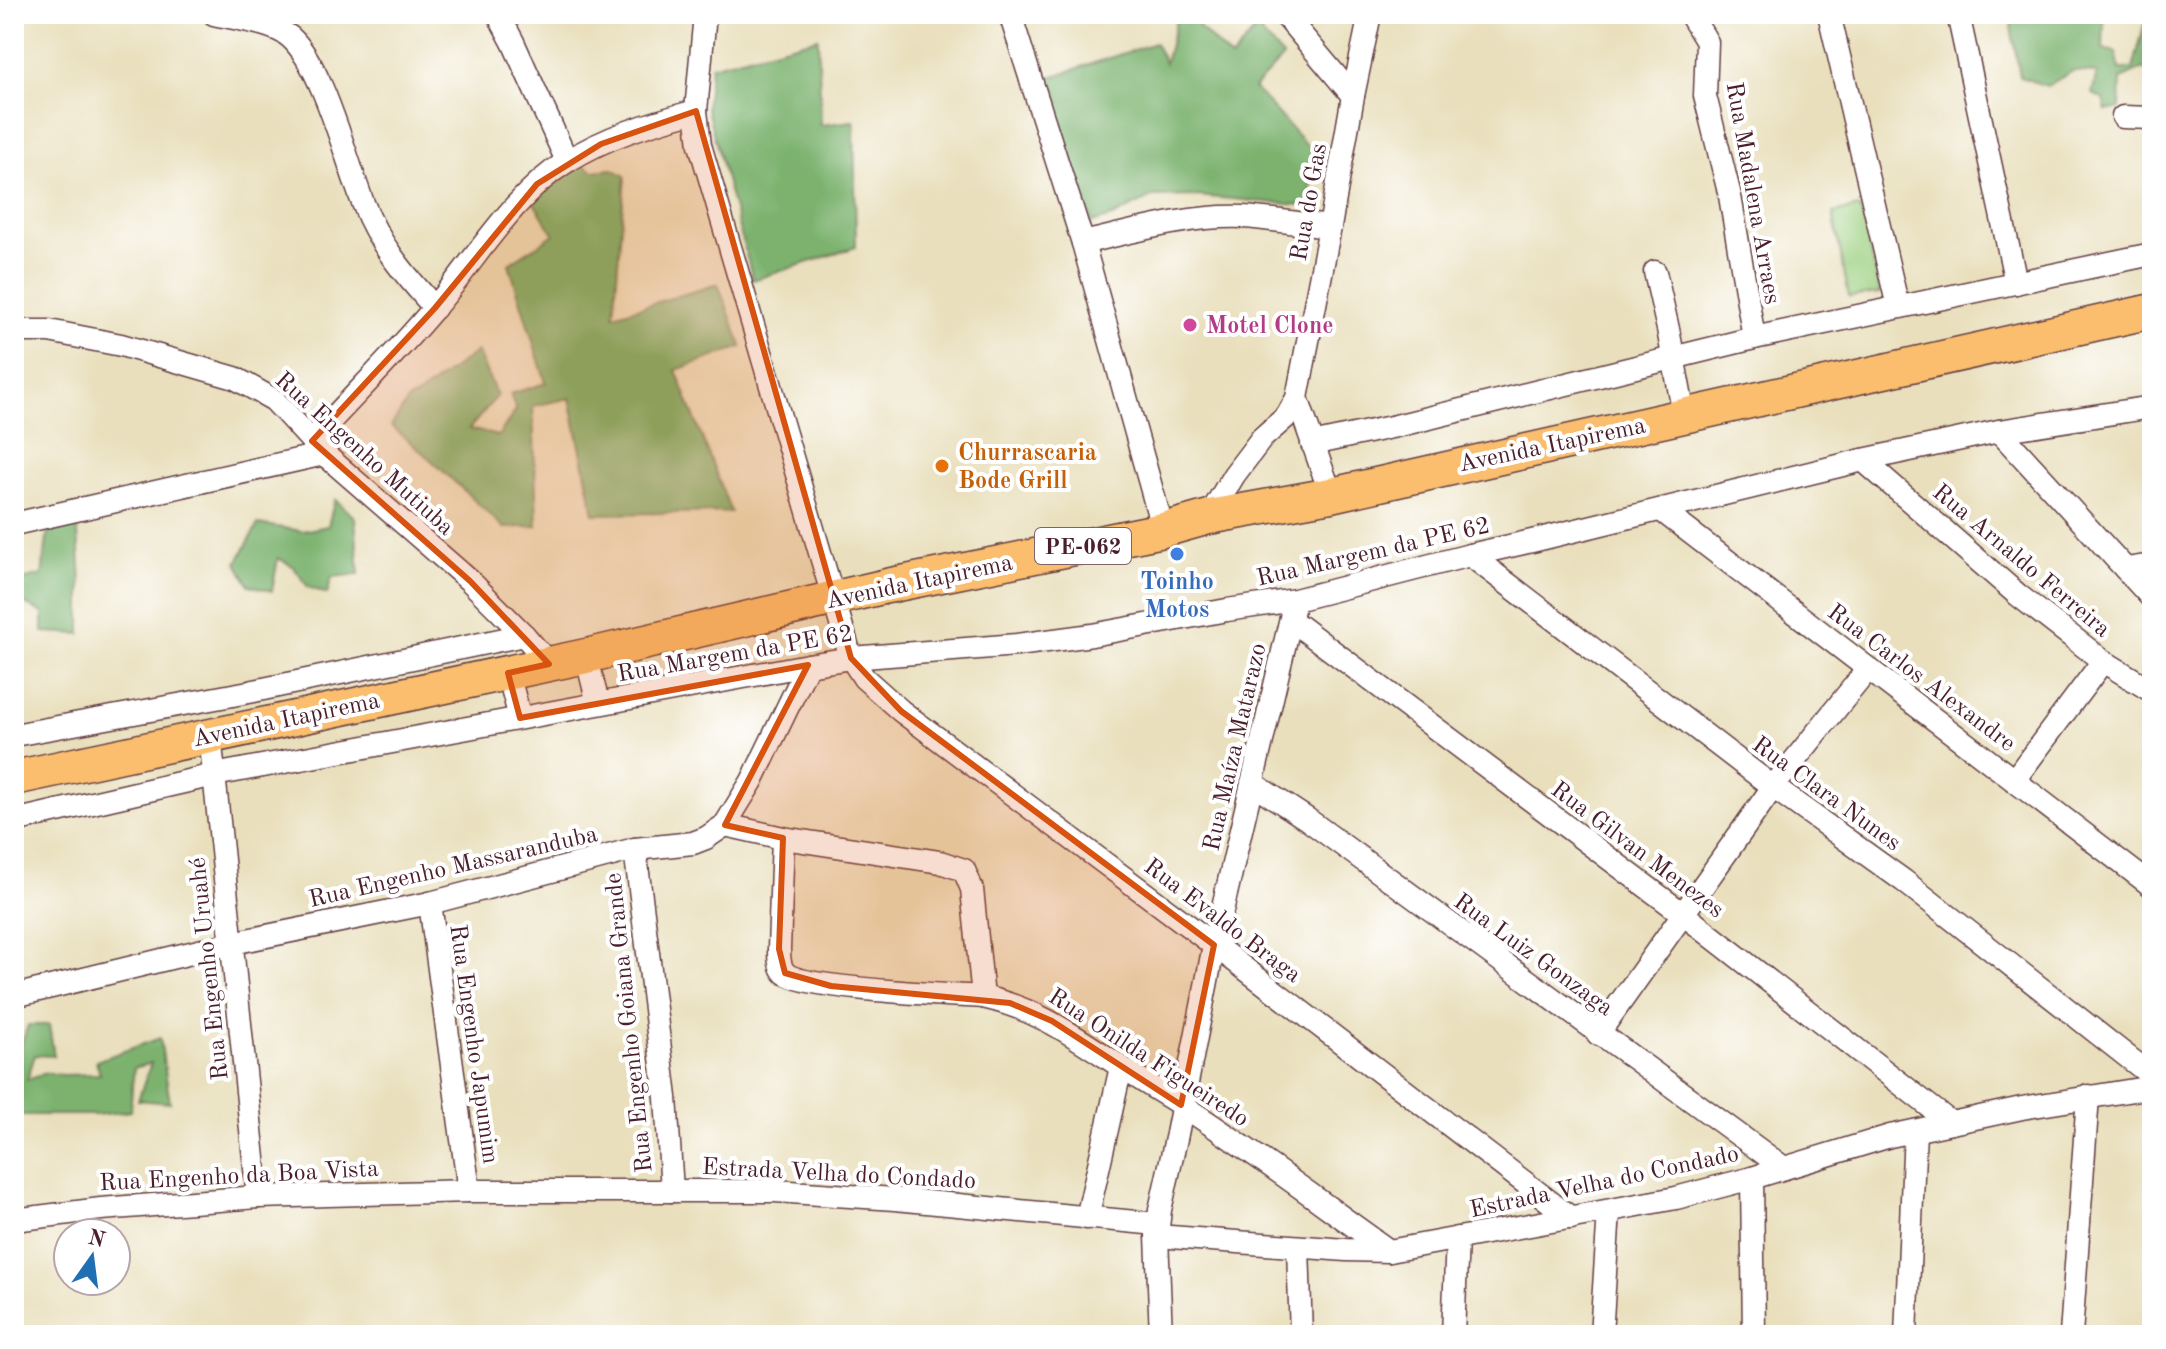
<svg xmlns="http://www.w3.org/2000/svg" width="2166" height="1349" viewBox="0 0 2166 1349" font-family="'Old Standard TT',serif">
	<rect width="100%" height="100%" fill="#fff"/>
	<filter id="ink" filterUnits="userSpaceOnUse"><feTurbulence type="fractalNoise" baseFrequency=".0125" numOctaves="2"/><feDisplacementMap in="SourceGraphic" scale="16" xChannelSelector="R" yChannelSelector="G"/><feConvolveMatrix kernelMatrix="1 2 1 2 8 2 1 2 1" color-interpolation-filters="sRGB"/></filter>
	<filter id="wash" filterUnits="userSpaceOnUse"><feTurbulence type="fractalNoise" baseFrequency=".006" numOctaves="4" result="noise"/><feDisplacementMap in="SourceGraphic" scale="32" xChannelSelector="R" yChannelSelector="G"/><feGaussianBlur stdDeviation="1.8" result="paint"/><feColorMatrix in="noise" values="0 0 0 0 0 0 0 0 0 0 0 0 0 0 0 0 0 1.4 0 .05"/><feComposite in="paint" operator="in"/></filter>
	<g filter="url(#wash)">
		<rect width="100%" height="100%" fill="#e9dfbc"/>
		<!-- green -->
		<path fill="#9bcf7f" stroke="#727755" stroke-width="2" d="M1860,207l20,86 -31,4 -16,-84z"/>
		<!-- forest -->
		<g fill="#7cb26e" stroke="#63684c" stroke-width="2">
			<path d="M1176,14h22l1,13 32,32 26,-31 26,29 -29,31 58,63 -2,55 -112,-10 -46,1 -40,20 -20,6 -47,-144 110,-36 10,20 10,-38z"/>
			<path d="M2014,14h51l39,4 -1,31 13,3 4,17h13l14,-55h5v54l-10,1 -21,10 -1,29 -14,3 -3,-12 -11,-5 5,-21 -24,-2 -26,15 -27,-9 -9,-50z"/>
			<path d="M818,38l3,87 33,-4 2,126 -103,33 -47,-174 5,-40z"/>
			<path d="M581,163l12,8 20,-2 12,7 -11,139 104,-31 24,63 -66,23 55,142 -137,2 -24,-116 -37,8 4,120 -33,2 -75,-70 -38,-32 18,-27 6,-2 62,-46 20,45 -28,33 29,7 18,-26 -6,-16 36,-11 -37,-119 45,-30 -22,-34z"/>
			<path d="M335,499l20,19 4,56 -27,3 -5,17 -19,-7 -15,-21 -15,-8 -6,33 -23,-6 -12,-22 21,-39 44,7 26,-5z"/>
			<path d="M77,516l4,68v50l-38,-2v-19l-20,-10 -9,4v-25l28,-7 7,-51z"/>
			<path d="M28,1025h21l5,31 -19,-1 -8,25 19,-7 18,2 36,-1 -4,-13 64,-23 10,65 -32,-3 13,-37 -17,5 -4,43 -35,4h-81v-65l6,-2z"/>
		</g>
	</g>
	<g filter="url(#ink)">
		<g fill="none" stroke-linecap="round" stroke-linejoin="round">
			<!-- minor casing -->
			<g stroke="#623c41" stroke-width="25">
				<g id="minor">
					<path d="M214,14c22,5 59,9 76,23 33,29 56,123 73,166 16,42 42,72 72,105"/>
					<path d="M498,14l15,28 54,119"/>
					<path d="M705,14l-9,97 4,34 151,513 13,20 37,33 313,234 357,273"/>
					<path d="M1010,14l73,229 80,287"/>
					<path d="M1284,14l69,82"/>
					<path d="M1690,14l17,28 -2,54 25,100 24,142"/>
					<path d="M1958,14l58,269"/>
					<path d="M1830,18l68,289"/>
					<path d="M2123,117l29,1"/>
					<path d="M1083,243c52,-12 106,-28 160,-26 29,2 58,7 87,10"/>
					<path d="M1655,272l13,57 16,86"/>
					<path d="M14,331h35l72,14 114,33 39,22 50,54 146,127 54,54 25,29"/>
					<path d="M1297,398l34,97"/>
					<path d="M1999,431l153,167"/>
					<path d="M312,441c41,-45 85,-88 124,-135 40,-47 77,-111 130,-144 39,-25 85,-39 130,-51"/>
					<path d="M1312,444l84,-18 358,-88 398,-84"/>
					<path d="M1863,460l155,135 85,66 49,30"/>
					<path d="M1661,510l491,376"/>
					<path d="M1209,517l25,-42 28,-37 25,-22 10,-18 33,-171 23,-131 17,-82"/>
					<path d="M14,524l310,-70"/>
					<path d="M1470,555l303,232 131,94 248,195"/>
					<path d="M2126,569l26,-4"/>
					<path d="M1291,620l392,294 268,209"/>
					<path d="M586,656l12,47"/>
					<path d="M508,673l12,45"/>
					<path d="M14,735l235,-43 275,-57"/>
					<path d="M210,735l48,462"/>
					<path d="M2014,780l89,-119"/>
					<path d="M1252,783l55,36 477,349"/>
					<path d="M14,821l200,-46 594,-110 43,-7 166,-13 75,-10 135,-25 68,-10 175,-45 62,-14 331,-81 136,-29 153,-24"/>
					<path d="M725,825l58,13 157,24 24,8 8,19 11,108c58,13 92,40 140,71 19,13 38,24 57,36 71,46 140,98 209,147"/>
					<path d="M783,838l-4,111c0,8 0,18 6,24 18,16 167,22 198,24"/>
					<path d="M635,849l31,248 6,94"/>
					<path d="M430,903l39,288"/>
					<path d="M14,996l218,-53 198,-40 205,-54 58,-6 13,-5 19,-13 27,-44 56,-116"/>
					<path d="M1598,1034l175,-247 95,-118"/>
					<path d="M1752,1178l2,157"/>
					<path d="M1087,1218l34,-151"/>
					<path d="M14,1220l87,-11 157,-12 211,-6h306l120,8 262,25"/>
					<path d="M1157,1236l189,14 43,1 287,-53 76,-20 138,-42 132,-28 130,-21"/>
					<path d="M1298,1247l3,88"/>
					<path d="M1161,1335l-4,-99 3,-26 17,-76 37,-189 79,-336"/>
					<path d="M1453,1335l4,-97"/>
					<path d="M1601,1335l8,-124"/>
					<path d="M1906,1335l9,-204"/>
					<path d="M2071,1335l17,-239"/>
				</g>
			</g>
			<!-- primary casing -->
			<g stroke="#623c41" stroke-width="37">
				<path id="primary" d="M14,778l572,-122 301,-70 276,-56 46,-13 122,-22 821,-184"/>
			</g>
			<!-- minor -->
			<use href="#minor" stroke="#fff" stroke-width="22"/>
			<!-- primary -->
			<use href="#primary" stroke="#fabe6e" stroke-width="34"/>
		</g>
	</g>
	<!-- marked area -->
	<path fill="#d8530f" fill-opacity="0.2" stroke="#d8530f" stroke-width="6" stroke-linejoin="round" d="M696,111l155,547 50,53 313,234 -33,160 -129,-84 -42,-18 -179,-17 -46,-13 -6,-24 4,-111 -58,-13 83,-160 -288,53 -12,-45 41,-9 -79,-83 -158,-140 123,-133 102,-124 64,-40z"/>
	<!-- markers -->
	<circle fill="#d1479c" stroke="#fff" stroke-width="3" cx="1190" cy="325" r="8"/>
	<circle fill="#e8710a" stroke="#fff" stroke-width="3" cx="942" cy="466" r="8"/>
	<circle fill="#3f7fe0" stroke="#fff" stroke-width="3" cx="1177" cy="554" r="8"/>
	<g text-anchor="middle" stroke-width="8" stroke-linejoin="round" paint-order="stroke">
		<!-- shield labels -->
		<rect fill="#fff" stroke="#80626b" stroke-width="2" x="1035" y="528" width="96" height="36" rx="6"/>
		<g font-size="22" font-weight="bold" fill="#4a1f2b">
			<text x="1083" y="554">PE-062</text>
		</g>
		<!-- street labels -->
		<g font-size="24" fill="#4a1f2b" stroke="#fff">
			<text transform="translate(1754 193) rotate(80)" y="8">Rua Madalena Arraes</text>
			<text transform="translate(1308 202) rotate(-80)" y="8">Rua do Gas</text>
			<text transform="translate(1552 444) rotate(-12)" y="8">Avenida Itapirema</text>
			<text transform="translate(365 453) rotate(42)" y="8">Rua Engenho Mutiuba</text>
			<text transform="translate(1373 551) rotate(-13)" y="8">Rua Margem da PE 62</text>
			<text transform="translate(2022 560) rotate(40)" y="8">Rua Arnaldo Ferreira</text>
			<text transform="translate(919 581) rotate(-12)" y="8">Avenida Itapirema</text>
			<text transform="translate(735 653) rotate(-10)" y="8">Rua Margem da PE 62</text>
			<text transform="translate(1922 677) rotate(37)" y="8">Rua Carlos Alexandre</text>
			<text transform="translate(286 719) rotate(-12)" y="8">Avenida Itapirema</text>
			<text transform="translate(1234 747) rotate(-77)" y="8">Rua Maíza Matarazo</text>
			<text transform="translate(1827 793) rotate(36)" y="8">Rua Clara Nunes</text>
			<text transform="translate(1638 849) rotate(37)" y="8">Rua Gilvan Menezes</text>
			<text transform="translate(453 866) rotate(-13)" y="8">Rua Engenho Massaranduba</text>
			<text transform="translate(1223 920) rotate(37)" y="8">Rua Evaldo Braga</text>
			<text transform="translate(1534 954) rotate(36)" y="8">Rua Luiz Gonzaga</text>
			<text transform="translate(208 969) rotate(-96)" y="8">Rua Engenho Uruahé</text>
			<text transform="translate(628 1023) rotate(-96)" y="8">Rua Engenho Goiana Grande</text>
			<text transform="translate(475 1044) rotate(82)" y="8">Rua Engenho Japumim</text>
			<text transform="translate(1149 1057) rotate(33)" y="8">Rua Onilda Figueiredo</text>
			<text transform="translate(839 1173) rotate(3)" y="8">Estrada Velha do Condado</text>
			<text transform="translate(239 1175) rotate(-3)" y="8">Rua Engenho da Boa Vista</text>
			<text transform="translate(1604 1181) rotate(-12)" y="8">Estrada Velha do Condado</text>
		</g>
		<!-- hotel labels -->
		<g font-size="24" font-weight="bold" fill="#b23c85" stroke="#fff" text-anchor="start">
			<text x="1206" y="333">Motel Clone</text>
		</g>
		<!-- food labels -->
		<g font-size="24" font-weight="bold" fill="#c56008" stroke="#fff" text-anchor="start">
			<text x="958" y="460">Churrascaria<tspan x="958" dy="28">Bode Grill</tspan></text>
		</g>
		<!-- shop labels -->
		<g font-size="24" font-weight="bold" fill="#366cbe" stroke="#fff">
			<text x="1177" y="589">Toinho<tspan x="1177" dy="28">Motos</tspan></text>
		</g>
	</g>
	<!-- margin -->
	<rect width="2166" height="1349" fill="none" stroke="#fff" stroke-width="48"/>
	<!-- north arrow -->
	<g transform="translate(92 1257) rotate(14)"><circle r="38" fill="#ffffff" stroke="#b7a5aa" stroke-width="2"/>
	<path d="M0-6L14 30L0 20L-14 30Z" fill="#1f6fb2"/>
	<text y="-12" font-size="22" font-weight="bold" text-anchor="middle" fill="#4a1f2b">N</text>
	</g>
</svg>
